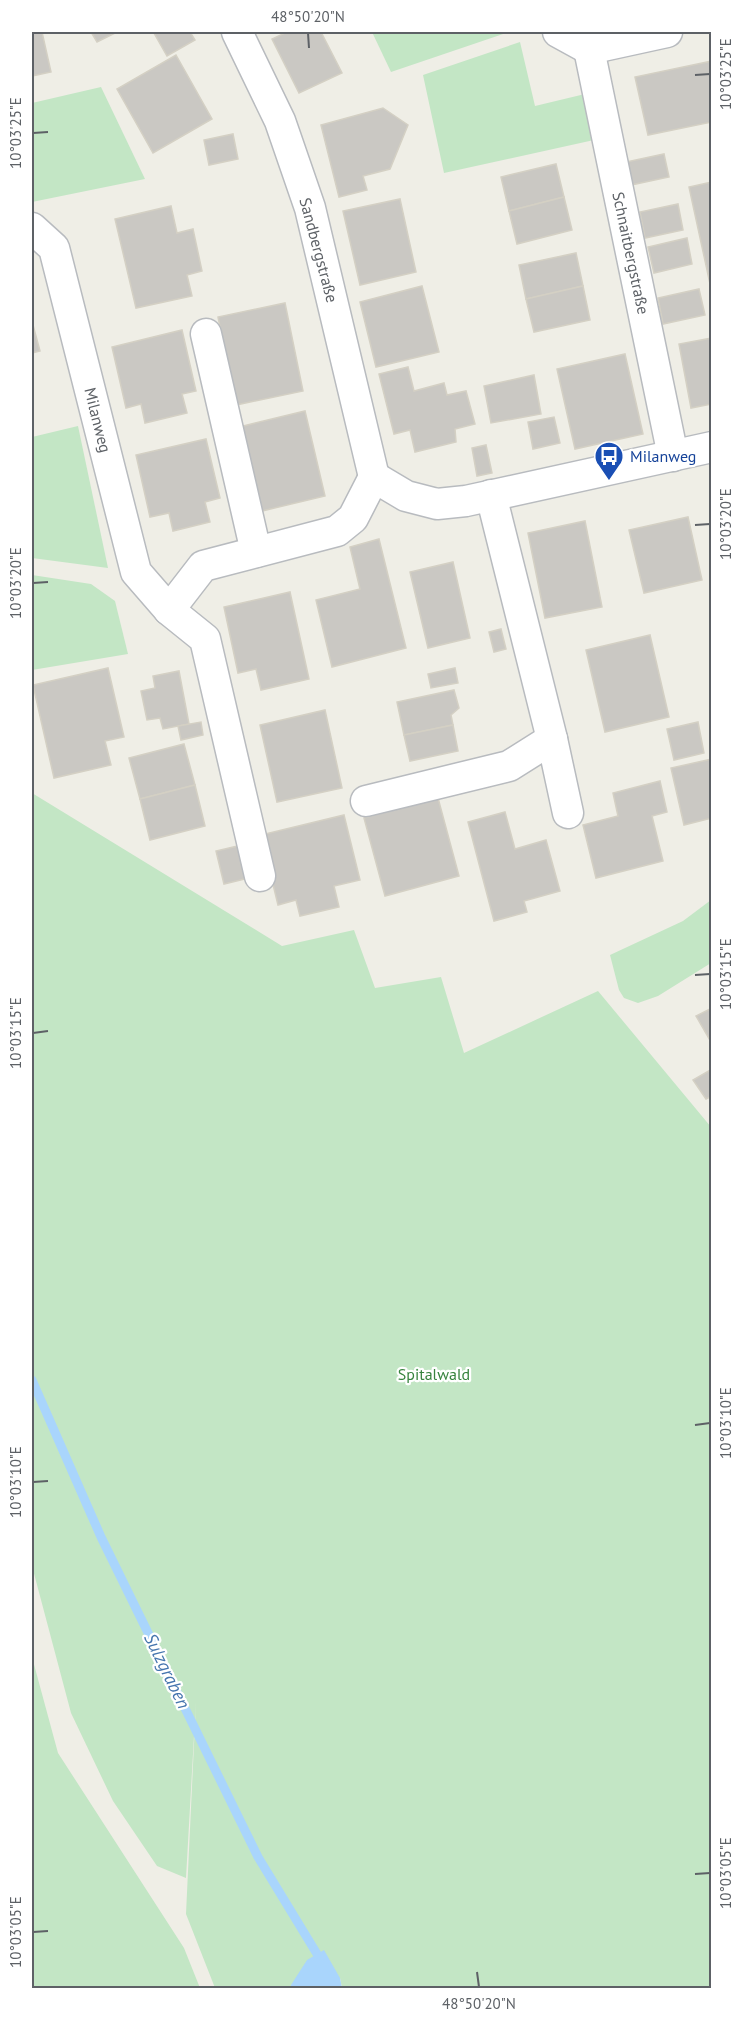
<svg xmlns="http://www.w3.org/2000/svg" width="743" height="2020" viewBox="0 0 743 2020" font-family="'PT Sans',sans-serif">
	<rect width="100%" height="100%" fill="#efeee6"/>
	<!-- green -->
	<g fill="#c3e6c5">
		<path d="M372,32h137l-118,40z"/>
		<path d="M520,42l15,64 50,-12 9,46 -150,33 -21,-98z"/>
		<path d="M101,87l44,92 -113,23v-99z"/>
		<path d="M78,426l30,142 -76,-10v-121z"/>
		<path d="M32,575l59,9 24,17 13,53 -96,16z"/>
		<path d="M32,793l250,153 72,-16 21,58 66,-11 23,76 134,-62 113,136v861h-369l-2,-10 -49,7v3h-76l-29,-74 10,-213 -10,177 -29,-12 -44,-65 -42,-88 -39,-147z"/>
		<path d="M711,900v63l-53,33 -20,7 -14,-5 -5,-8 -9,-35 73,-34z"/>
		<path d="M32,1657l26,96 126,195 16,40h-168z"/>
	</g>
	<!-- water -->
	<path fill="#a9d5fc" d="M324,1950l16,28 2,10h-51v-3l16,-25z"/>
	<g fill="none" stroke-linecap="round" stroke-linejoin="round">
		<!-- stream -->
		<path stroke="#a9d5fc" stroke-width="9" d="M32,1380l69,157 157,320 59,97"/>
	</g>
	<!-- building -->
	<g fill="#cac8c3" stroke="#d4d0c4" stroke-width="1.5">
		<path d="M32,32h10l9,40 -19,4z"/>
		<path d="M91,32h26l-20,10z"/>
		<path d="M156,32h34l5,8 -28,16 -13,-23z"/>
		<path d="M287,32h34l21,41 -43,20 -27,-54z"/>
		<path d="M176,55l36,64 -59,34 -36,-64z"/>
		<path d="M712,61v61l-64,13 -13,-58z"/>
		<path d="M383,108l25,17 -18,44 -27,7 4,14 -28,7 -18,-72z"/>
		<path d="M233,134l5,25 -29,6 -5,-25z"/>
		<path d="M664,154l5,23 -38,8 -5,-23z"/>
		<path d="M556,164l8,33 -55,14 -8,-34z"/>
		<path d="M712,182v111l-23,-106z"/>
		<path d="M564,197l8,33 -55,14 -8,-33z"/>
		<path d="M400,199l16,73 -56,13 -17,-74z"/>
		<path d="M678,204l5,26 -38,8 -5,-26z"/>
		<path d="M171,206l6,27 16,-4 9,42 -15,4 5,21 -56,12 -21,-89z"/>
		<path d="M687,238l5,26 -38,9 -6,-26z"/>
		<path d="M576,253l7,33 -57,13 -7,-34z"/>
		<path d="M422,286l17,66 -63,15 -16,-65z"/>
		<path d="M583,286l7,34 -56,12 -8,-33z"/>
		<path d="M699,289l6,26 -42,9 -5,-26z"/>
		<path d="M285,303l18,88 -67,14 -18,-88z"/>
		<path d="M32,325h1l7,26 -8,2z"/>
		<path d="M182,330l14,61 -14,3 5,19 -42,10 -4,-19 -15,4 -14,-61z"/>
		<path d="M712,338v66l-21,4 -12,-64z"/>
		<path d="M625,354l18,80 -68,15 -18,-80z"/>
		<path d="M408,367l6,24 30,-8 3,12 19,-4 9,33 -20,5 1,13 -41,10 -5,-22 -16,4 -15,-60z"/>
		<path d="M534,375l7,39 -50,9 -7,-37z"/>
		<path d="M305,411l20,85 -63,15 -19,-85z"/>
		<path d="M554,417l6,26 -27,6 -5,-27z"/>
		<path d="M206,439l14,59 -15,4 5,20 -37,9 -4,-18 -19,4 -14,-62z"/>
		<path d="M486,445l6,28 -15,3 -5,-28z"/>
		<path d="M688,517l14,63 -58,13 -15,-63z"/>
		<path d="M585,521l17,86 -57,11 -17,-85z"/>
		<path d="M379,539l27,109 -74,19 -16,-67 44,-11 -10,-42z"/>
		<path d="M453,562l17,76 -42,10 -18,-76z"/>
		<path d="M290,592l19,87 -48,11 -5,-21 -18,4 -14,-66z"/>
		<path d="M501,629l5,20 -12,3 -5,-20z"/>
		<path d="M650,635l19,82 -64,15 -19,-82z"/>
		<path d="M108,668l16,69 -19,4 6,24 -57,13 -21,-93z"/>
		<path d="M455,668l3,15 -27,5 -3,-14z"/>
		<path d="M179,671l10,53 -26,5 -3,-11 -13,2 -6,-29 14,-3 -2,-12z"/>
		<path d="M454,690l5,18 -8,7 2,10 -49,10 -7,-33z"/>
		<path d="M325,710l17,78 -65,14 -17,-77z"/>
		<path d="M201,722l2,13 -22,5 -3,-14z"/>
		<path d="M698,722l6,31 -30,7 -7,-31z"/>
		<path d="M453,725l5,26 -48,10 -6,-26z"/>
		<path d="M184,744l11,41 -55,14 -11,-41z"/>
		<path d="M712,759v59l-28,7 -13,-57z"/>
		<path d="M660,781l7,31 -15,4 11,45 -67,17 -13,-53 35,-9 -5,-23z"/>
		<path d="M195,785l10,41 -55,14 -10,-41z"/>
		<path d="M438,798l21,78 -74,20 -21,-78z"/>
		<path d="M505,812l10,37 31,-9 14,51 -36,10 3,11 -33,9 -26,-99z"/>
		<path d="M344,815l16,65 -26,6 5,21 -39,9 -4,-16 -18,5 -17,-70z"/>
		<path d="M242,845l7,33 -25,6 -8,-33z"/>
		<path d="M712,1008v34h-1l-15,-26z"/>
		<path d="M712,1069v27l-6,3 -13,-19z"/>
	</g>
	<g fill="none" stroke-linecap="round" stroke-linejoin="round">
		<!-- minor casing -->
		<g stroke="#b8bbbf" stroke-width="33">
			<g id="minor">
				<path d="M237,32l43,89 30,87 64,269"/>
				<path d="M558,32l31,17 78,-17"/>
				<path d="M589,49l84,407"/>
				<path d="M32,228l22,20 82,324 33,38 36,29 55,237"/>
				<path d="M206,334l50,218"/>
				<path d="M374,477l32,19 31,8 29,-3 246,-54"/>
				<path d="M491,495l61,244 16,74"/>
				<path d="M169,610l34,-44 134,-35 16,-13 21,-41"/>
				<path d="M366,801l143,-35 43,-27"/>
			</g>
		</g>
		<!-- minor -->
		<use href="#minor" stroke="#fff" stroke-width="30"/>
	</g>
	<!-- ticks -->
	<path fill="none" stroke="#5d6166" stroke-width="2" d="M308,33l1,15M695,75l15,-1M33,133l15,-1M695,525l15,-1M33,583l15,-1M695,975l15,-1M33,1033l15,-2M695,1425l15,-2M33,1482l15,-1M695,1874l15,-1M33,1932l15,-1M477,1972l2,15"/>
	<!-- icons -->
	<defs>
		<g id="bus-pin" transform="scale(1.5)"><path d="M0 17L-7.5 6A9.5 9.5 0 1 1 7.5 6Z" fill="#1a4fb4" stroke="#fff"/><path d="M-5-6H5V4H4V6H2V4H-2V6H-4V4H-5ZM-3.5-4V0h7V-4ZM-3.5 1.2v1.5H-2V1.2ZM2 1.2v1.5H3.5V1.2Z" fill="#fff"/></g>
	</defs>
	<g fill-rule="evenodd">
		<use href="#bus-pin" x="609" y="456"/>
	</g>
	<g text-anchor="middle" stroke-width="4.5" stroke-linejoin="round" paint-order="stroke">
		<!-- street labels -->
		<g font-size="16" fill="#5d6166" stroke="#fff">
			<text transform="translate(319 250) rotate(75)" y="6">Sandbergstraße</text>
			<text transform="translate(631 253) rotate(78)" y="6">Schnaitbergstraße</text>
			<text transform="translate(98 420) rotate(76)" y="6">Milanweg</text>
		</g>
		<!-- transit labels -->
		<g font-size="16" fill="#164399" stroke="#fff" text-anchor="start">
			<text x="630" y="462">Milanweg</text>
		</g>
		<!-- park labels -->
		<g font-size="16" fill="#37833e" stroke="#fff">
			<text x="434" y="1380">Spitalwald</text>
		</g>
		<!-- water labels -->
		<g font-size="18" font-style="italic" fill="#4575ae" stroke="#fff">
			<text transform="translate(167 1671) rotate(64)" y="6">Sulzgraben</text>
		</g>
	</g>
	<!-- border -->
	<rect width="743" height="2020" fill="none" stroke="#ffffff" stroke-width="66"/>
	<rect x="33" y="33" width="677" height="1954" fill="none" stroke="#5d6166" stroke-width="2"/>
	<g font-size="15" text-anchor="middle" fill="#5d6166">
		<text x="308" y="22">48°50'20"N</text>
		<text transform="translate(726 74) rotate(-90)" y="5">10°03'25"E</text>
		<text transform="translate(16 133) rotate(-90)" y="5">10°03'25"E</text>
		<text transform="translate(726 524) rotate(-90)" y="5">10°03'20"E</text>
		<text transform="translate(16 583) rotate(-90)" y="5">10°03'20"E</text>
		<text transform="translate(726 974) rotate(-90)" y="5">10°03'15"E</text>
		<text transform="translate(16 1033) rotate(-90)" y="5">10°03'15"E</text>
		<text transform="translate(726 1423) rotate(-90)" y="5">10°03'10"E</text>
		<text transform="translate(16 1482) rotate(-90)" y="5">10°03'10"E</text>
		<text transform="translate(726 1873) rotate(-90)" y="5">10°03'05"E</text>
		<text transform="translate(16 1932) rotate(-90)" y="5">10°03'05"E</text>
		<text x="479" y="2009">48°50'20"N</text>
	</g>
</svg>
